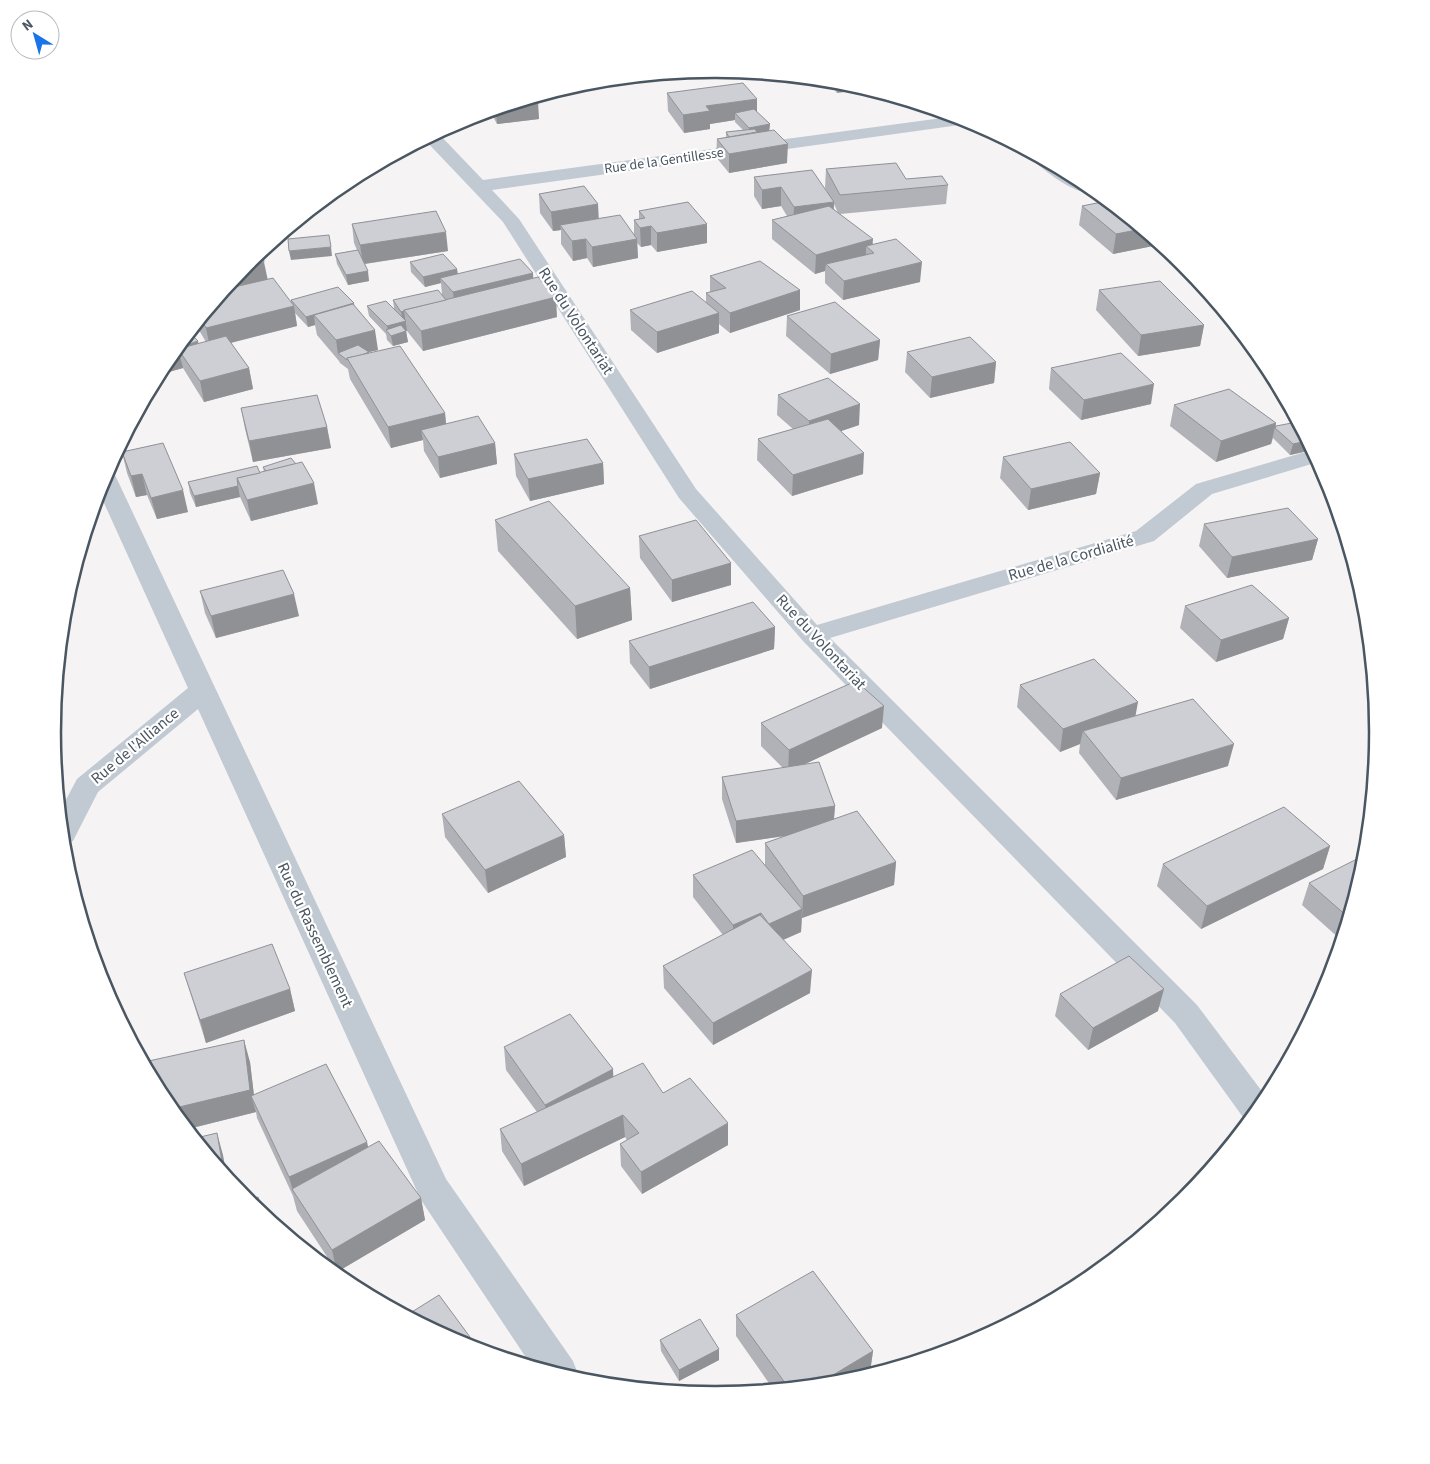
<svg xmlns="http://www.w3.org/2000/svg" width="1430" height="1464" viewBox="0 0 1430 1464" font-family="'Source Sans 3',sans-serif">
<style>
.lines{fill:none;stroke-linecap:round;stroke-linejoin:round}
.street{fill:#c1cad2;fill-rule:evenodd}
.wall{fill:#b0b2b7;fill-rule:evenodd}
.shaded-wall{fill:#909195}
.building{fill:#cdcfd5;stroke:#909195}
.labels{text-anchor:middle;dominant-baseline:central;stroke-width:4.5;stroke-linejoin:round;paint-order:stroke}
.far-street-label{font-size:14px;fill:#4a5661;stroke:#fff}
.street-label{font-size:16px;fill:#4a5661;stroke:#fff}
.rim{fill:none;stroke:#4a5661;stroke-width:2.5}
</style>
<rect width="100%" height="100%" fill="#f5f3f3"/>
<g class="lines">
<g class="street">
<polygon points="957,116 974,123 492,190 519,219 696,489 817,625 1136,531 1196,484 1312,450 1318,462 1212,494 1154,541 830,638 1197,1005 1267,1098 1249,1121 1245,1120 1175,1023 803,641 679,498 503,222 425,140 438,133 483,180"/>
<path d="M1037,156l46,25 14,11c-20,5 -46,-17 -60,-28l-3,-4z"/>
<polygon points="107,471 112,472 116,477 446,1179 573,1361 578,1374 576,1379 531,1365 421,1200 198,709 98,792 73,841 64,844 60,811 77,779 188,688 99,492"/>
</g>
</g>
<g class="wall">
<polygon points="831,81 845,82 837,93 830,84"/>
<polygon points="667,93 757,112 770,124 769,130 787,163 729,173 716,157 717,139 726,137 726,132 743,130 735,122 735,120 710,124 710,129 684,133 668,111"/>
<polygon points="536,97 539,119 497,124 490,111"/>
<path d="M826,169l122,16 -2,19 -106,10 33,30 47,38 -77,18 -18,-17v-12l-10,3 -43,-35v-19l15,-4 -6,-10 -19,3 -8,-13v-19l74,16 -3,-5zM834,204l4,9 -4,-4z"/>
<polygon points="539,194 598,204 598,218 634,235 634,220 639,219 639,211 707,243 657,252 651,245 641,247 637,243 638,258 593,267 587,258 573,261 561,244 561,230 553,231 540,213"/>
<polygon points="1107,201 1158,243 1158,245 1113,254 1079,225 1082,206"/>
<polygon points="352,224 448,251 365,264 369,281 348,285 337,264 335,254 357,250 354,243"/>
<polygon points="410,262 457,269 458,274 533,278 557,317 423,351 407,331 406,331 408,342 393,346 387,340 386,334 369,316 367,306 394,308 393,300 442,295 441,283 425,287 411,272"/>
<polygon points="247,263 267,279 291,303 291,300 354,303 354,306 378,350 369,352 369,353 445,413 446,424 495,443 497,464 440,478 424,451 423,440 391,448 350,379 348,369 340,363 339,361 317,335 315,325 308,327 295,313 297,326 231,343 249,368 253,389 204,402 183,368 158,375 164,364 190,333 198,344 206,342 196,325 226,289 242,285 227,287"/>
<polygon points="710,276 800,290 800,310 730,333 719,324 719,333 657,353 631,330 630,310 706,303 706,293 710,292"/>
<polygon points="1099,290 1204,325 1200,346 1138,356 1096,310"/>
<polygon points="787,316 880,340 878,360 830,374 786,336"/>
<polygon points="907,352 996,362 994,383 930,398 905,372"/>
<polygon points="1051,368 1151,404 1081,420 1049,389"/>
<polygon points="778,395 859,425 841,431 863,474 792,496 757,460 758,439 793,429 777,415"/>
<polygon points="1174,405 1276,423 1276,426 1312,450 1290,455 1273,438 1271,444 1216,462 1170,426"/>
<polygon points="241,408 327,427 331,448 253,462 245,429"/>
<polygon points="122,452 188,512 157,519 147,495 136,497 127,473"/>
<polygon points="514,454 603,463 604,484 530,501 516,476"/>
<polygon points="1003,457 1100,473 1096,494 1028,510 1000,478"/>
<polygon points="263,467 318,504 251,521 240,497 196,507 190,493 188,482 260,473 264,472"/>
<polygon points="495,520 630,588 632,620 577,639 498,551"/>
<polygon points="1204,524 1318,539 1312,560 1227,578 1199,546"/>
<polygon points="639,536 731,563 731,585 672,602 640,558"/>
<polygon points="200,591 299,616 216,638 205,613"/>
<polygon points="1185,606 1289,618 1283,639 1216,662 1180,628"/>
<polygon points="775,627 774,649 650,689 630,663 629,641"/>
<polygon points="1020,685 1135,716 1228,766 1116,800 1079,753 1080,744 1060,752 1017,707"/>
<polygon points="761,723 882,728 805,764 835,806 834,819 896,862 894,885 802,918 801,932 783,940 810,993 713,1045 664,988 663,966 723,935 693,897 693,875 765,865 765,843 785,836 736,843 722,799 722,777 783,768 761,746"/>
<polygon points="442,814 564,835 566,857 488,893 445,837"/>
<polygon points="1330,846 1323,869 1201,929 1157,886 1163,864"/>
<polygon points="1365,862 1341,940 1302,905 1309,883"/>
<polygon points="184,973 290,989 295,1011 206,1043"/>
<polygon points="1060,994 1158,1011 1088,1050 1055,1016"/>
<polygon points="504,1047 613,1077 663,1093 728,1145 642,1194 621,1166 620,1144 627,1140 625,1137 524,1186 502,1151 500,1129 537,1112 506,1070"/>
<polygon points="250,1062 254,1095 368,1147 421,1198 425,1220 337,1272 297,1211 293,1196 257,1118 256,1112 188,1129 164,1100"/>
<polygon points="736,1315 873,1351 870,1372 844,1382 773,1389 736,1336"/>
<polygon points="660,1340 719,1360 679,1381 661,1351"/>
</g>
<g class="shaded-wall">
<polygon points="739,72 761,74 739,76"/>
<polygon points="846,83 867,89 837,93 838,84"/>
<polygon points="757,99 757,117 735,113 735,120 710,124 710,129 684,133 683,115 706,106"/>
<polygon points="538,101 539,119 497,124 496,110 514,104"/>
<polygon points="770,124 769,133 749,137 749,128"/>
<polygon points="788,144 787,163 729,173 729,154"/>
<polygon points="781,187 781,206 762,209 762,190"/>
<polygon points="834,202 833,221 793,226 794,207"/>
<polygon points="598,204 599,223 560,225 561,230 553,231 551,212"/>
<polygon points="707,224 707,243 657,252 657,233"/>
<polygon points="651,226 651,245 641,247 640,228"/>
<polygon points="1142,229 1158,243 1158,245 1113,254 1116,234"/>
<polygon points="446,232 448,251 363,264 360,245"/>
<polygon points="586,239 587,258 573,261 572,241"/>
<polygon points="637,239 638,258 593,267 592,247"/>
<polygon points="873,239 872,251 866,246 866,261 826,264 825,271 815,274 816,255"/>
<polygon points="331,247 332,256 291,260 289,251"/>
<polygon points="264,262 268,281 227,287 246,264"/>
<polygon points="922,262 920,282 843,300 844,281"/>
<polygon points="457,269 458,279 440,278 441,283 425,287 423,277"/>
<polygon points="368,271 369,281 348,285 346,275"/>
<polygon points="533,273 534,292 455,312 453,292"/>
<polygon points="800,290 800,310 730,333 730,313"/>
<polygon points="556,297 557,317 423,351 421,331"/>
<polygon points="354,303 355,313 314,315 315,325 308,327 306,317"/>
<polygon points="294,306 297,326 210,348 206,328"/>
<polygon points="404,311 407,331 391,336 388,332 387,326 403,322 401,312"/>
<polygon points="719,313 719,333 657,353 657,332"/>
<polygon points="1204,325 1200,346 1138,356 1141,335"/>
<polygon points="375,330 378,350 369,352 370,362 353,369 366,353 338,353 339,361 336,340"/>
<polygon points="406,331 408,342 393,346 391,336"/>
<polygon points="880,340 878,360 830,374 831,354"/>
<polygon points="198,341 202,362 178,349 183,368 158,375 164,364 178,348"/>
<polygon points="996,362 994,383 930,398 932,377"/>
<polygon points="249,368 253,389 204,402 200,381"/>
<polygon points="1154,384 1151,404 1081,420 1084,400"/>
<polygon points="860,404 859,425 809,442 809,421"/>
<polygon points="445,413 447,434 421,430 423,440 391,448 388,427"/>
<polygon points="1276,423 1271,444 1216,462 1221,441"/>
<polygon points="327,427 331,448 253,462 249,441"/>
<polygon points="1307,441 1312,450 1290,455 1293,444"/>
<polygon points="495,443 497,464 440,478 438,457"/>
<polygon points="864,453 863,474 792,496 793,475"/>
<polygon points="603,463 604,484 530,501 528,479"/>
<polygon points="1100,473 1096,494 1028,510 1031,489"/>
<polygon points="142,474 147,495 136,497 131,476"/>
<polygon points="314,483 318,504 251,521 247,500"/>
<polygon points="238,486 240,497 196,507 194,496"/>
<polygon points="183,490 188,512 157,519 151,498"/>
<polygon points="1318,539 1312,560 1227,578 1232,557"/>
<polygon points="731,563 731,585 672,602 672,580"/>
<polygon points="630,588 632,620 577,639 575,606"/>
<polygon points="294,594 299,616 216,638 211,616"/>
<polygon points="1289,618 1283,639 1216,662 1221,640"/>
<polygon points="775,627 774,649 650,689 649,667"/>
<polygon points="1138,702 1134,724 1083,731 1080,744 1060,752 1063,729"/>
<polygon points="884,706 882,728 788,772 789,750"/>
<polygon points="1234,744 1228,766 1116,800 1121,778"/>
<polygon points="835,806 833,829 736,843 736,821"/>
<polygon points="564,835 566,857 488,893 485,870"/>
<polygon points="1330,846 1323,869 1201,929 1207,906"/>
<polygon points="896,862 894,885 802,918 803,896"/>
<polygon points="802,909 801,932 769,946 769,924"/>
<polygon points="761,913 761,936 733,948 733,925"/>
<polygon points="812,970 810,993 713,1045 713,1023"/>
<polygon points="290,989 295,1011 206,1043 200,1020"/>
<polygon points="1164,989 1158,1011 1088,1050 1093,1028"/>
<polygon points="244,1040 250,1062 255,1105 251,1096 256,1112 188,1129 171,1109"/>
<polygon points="613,1069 614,1091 548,1127 545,1105"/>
<polygon points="623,1115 625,1137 524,1186 521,1164"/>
<polygon points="728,1123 728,1145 642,1194 641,1172"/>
<polygon points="217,1133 223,1155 227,1177 224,1173"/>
<polygon points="367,1142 372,1164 293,1191 289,1177"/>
<polygon points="421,1198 425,1220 337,1272 332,1250"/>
<polygon points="470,1337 471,1347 460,1343"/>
<polygon points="719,1349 719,1360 679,1381 679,1370"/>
<polygon points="873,1351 870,1372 865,1375 844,1382 818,1384"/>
</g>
<g class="building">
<polygon points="836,81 845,82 846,83 838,84"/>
<polygon points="743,83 757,99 706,106 710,111 683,115 667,93"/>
<polygon points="536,97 538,101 514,104"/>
<polygon points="754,109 770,124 749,128 735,113"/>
<polygon points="755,129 757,132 729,137 726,132"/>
<polygon points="774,130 788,144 729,154 717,139"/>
<polygon points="896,163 906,179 942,176 948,185 840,195 826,169"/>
<polygon points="812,170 834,202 794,207 781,187 762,190 754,177"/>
<polygon points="584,186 598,204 551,212 539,194"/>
<polygon points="1107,201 1142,229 1116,234 1082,206"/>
<polygon points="688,202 707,224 657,233 651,226 640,228 634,220 645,218 639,211"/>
<polygon points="829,206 873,239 816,255 772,220"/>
<polygon points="436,211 446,232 360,245 352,224"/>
<polygon points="620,215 637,239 592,247 586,239 572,241 560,225"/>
<polygon points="329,235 331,247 289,251 288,239"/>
<polygon points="896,239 922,262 844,281 826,264 874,253 866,246"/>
<polygon points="358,250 368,271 346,275 335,254"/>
<polygon points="262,251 264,262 246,264 247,263"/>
<polygon points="443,254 457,269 423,277 410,262"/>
<polygon points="520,259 533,273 453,292 440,278"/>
<polygon points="760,261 800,290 730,313 706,293 726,288 710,276"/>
<polygon points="538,277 556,297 421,331 404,310"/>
<polygon points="273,278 294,306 206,328 201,319 226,289"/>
<polygon points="1160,281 1204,325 1141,335 1099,290"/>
<polygon points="338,287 354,303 306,317 291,300"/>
<polygon points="438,290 446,300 404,310 404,311 401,312 393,300"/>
<polygon points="692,291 719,313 657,332 630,310"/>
<polygon points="386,301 406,321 387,326 367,306"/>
<polygon points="835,302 880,340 831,354 787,316"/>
<polygon points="353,304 375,330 336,340 314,315"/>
<polygon points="401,325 406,331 391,336 386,330"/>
<polygon points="190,333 198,341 178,348"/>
<polygon points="226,336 249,368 200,381 178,349"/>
<polygon points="970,337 996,362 932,377 907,352"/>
<polygon points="358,345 369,352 362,355 347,358 347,360 338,353"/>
<polygon points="400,346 445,413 388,427 347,358"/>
<polygon points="1121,353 1154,384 1084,400 1051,368"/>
<polygon points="828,378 860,404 809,421 778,395"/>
<polygon points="1229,389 1276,423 1221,441 1174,405"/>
<polygon points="317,395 327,427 249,441 241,408"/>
<polygon points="478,416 495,443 438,457 421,430"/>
<polygon points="828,419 864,453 793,475 758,439"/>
<polygon points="1297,422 1307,441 1293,444 1275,428 1276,426"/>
<polygon points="587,439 603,463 528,479 514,454"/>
<polygon points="1070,442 1100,473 1031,489 1003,457"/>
<polygon points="163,443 183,490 151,498 142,474 131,476 122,452"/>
<polygon points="291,458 296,464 266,471 263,467"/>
<polygon points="302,462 314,483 247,500 237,478"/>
<polygon points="257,466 260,473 237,478 238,486 194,496 188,482"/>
<polygon points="549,501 630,588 575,606 495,520"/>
<polygon points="1288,508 1318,539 1232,557 1204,524"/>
<polygon points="696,520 731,563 672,580 639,536"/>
<polygon points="283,570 294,594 211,616 200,591"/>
<polygon points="1252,585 1289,618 1221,640 1185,606"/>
<polygon points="753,602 775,627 649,667 629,641"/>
<polygon points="1094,659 1138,702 1063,729 1020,685"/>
<polygon points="856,681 884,706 789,750 761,723"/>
<polygon points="1193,699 1234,744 1121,778 1083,731"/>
<polygon points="819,762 835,806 736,821 722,777"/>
<polygon points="519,781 564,835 485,870 442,814"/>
<polygon points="1284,807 1330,846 1207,906 1163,864"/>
<polygon points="857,811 896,862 803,896 765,843"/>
<polygon points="752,850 802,909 769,924 761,913 733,925 693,875"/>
<polygon points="1365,855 1365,862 1348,917 1309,883"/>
<polygon points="760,915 812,970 713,1023 663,966"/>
<polygon points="272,944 290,989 200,1020 184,973"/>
<polygon points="1129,956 1164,989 1093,1028 1060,994"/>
<polygon points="570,1014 613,1069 545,1105 504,1047"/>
<polygon points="244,1040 250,1090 171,1109 164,1100 144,1062"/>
<polygon points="643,1063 663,1093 690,1078 728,1123 641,1172 620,1144 639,1133 623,1115 521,1164 500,1129"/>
<polygon points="326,1064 367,1142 289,1177 251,1096"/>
<polygon points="217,1133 224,1173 196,1138"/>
<polygon points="379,1141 421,1198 332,1250 292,1189"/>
<polygon points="258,1197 262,1213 247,1200"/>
<polygon points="813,1271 873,1351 818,1384 788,1387 736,1315"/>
<polygon points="439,1295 470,1337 460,1343 407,1315"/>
<polygon points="700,1319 719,1349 679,1370 660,1340"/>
</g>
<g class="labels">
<g class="far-street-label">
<text transform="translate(664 161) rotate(-8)">Rue de la Gentillesse</text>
</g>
<g class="street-label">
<text transform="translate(576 321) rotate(57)">Rue du Volontariat</text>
<text transform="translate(1071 558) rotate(-16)">Rue de la Cordialité</text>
<text transform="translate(821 642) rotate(47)">Rue du Volontariat</text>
<text transform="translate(135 746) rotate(-40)">Rue de l'Alliance</text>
<text transform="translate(315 935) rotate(65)">Rue du Rassemblement</text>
</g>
</g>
<path d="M0 0H1430V1464H0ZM61 732a654 654 0 1 1 1308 0a654 654 0 1 1-1308 0Z" fill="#fff" fill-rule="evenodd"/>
<path class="rim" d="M61 732a654 654 0 1 1 1308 0a654 654 0 1 1-1308 0Z"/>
<g transform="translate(35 35) rotate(323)"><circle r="24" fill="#ffffff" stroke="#b7bbc0"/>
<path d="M0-4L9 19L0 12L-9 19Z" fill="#1a73e8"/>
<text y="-8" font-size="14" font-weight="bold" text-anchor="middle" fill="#4a5661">N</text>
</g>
</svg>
